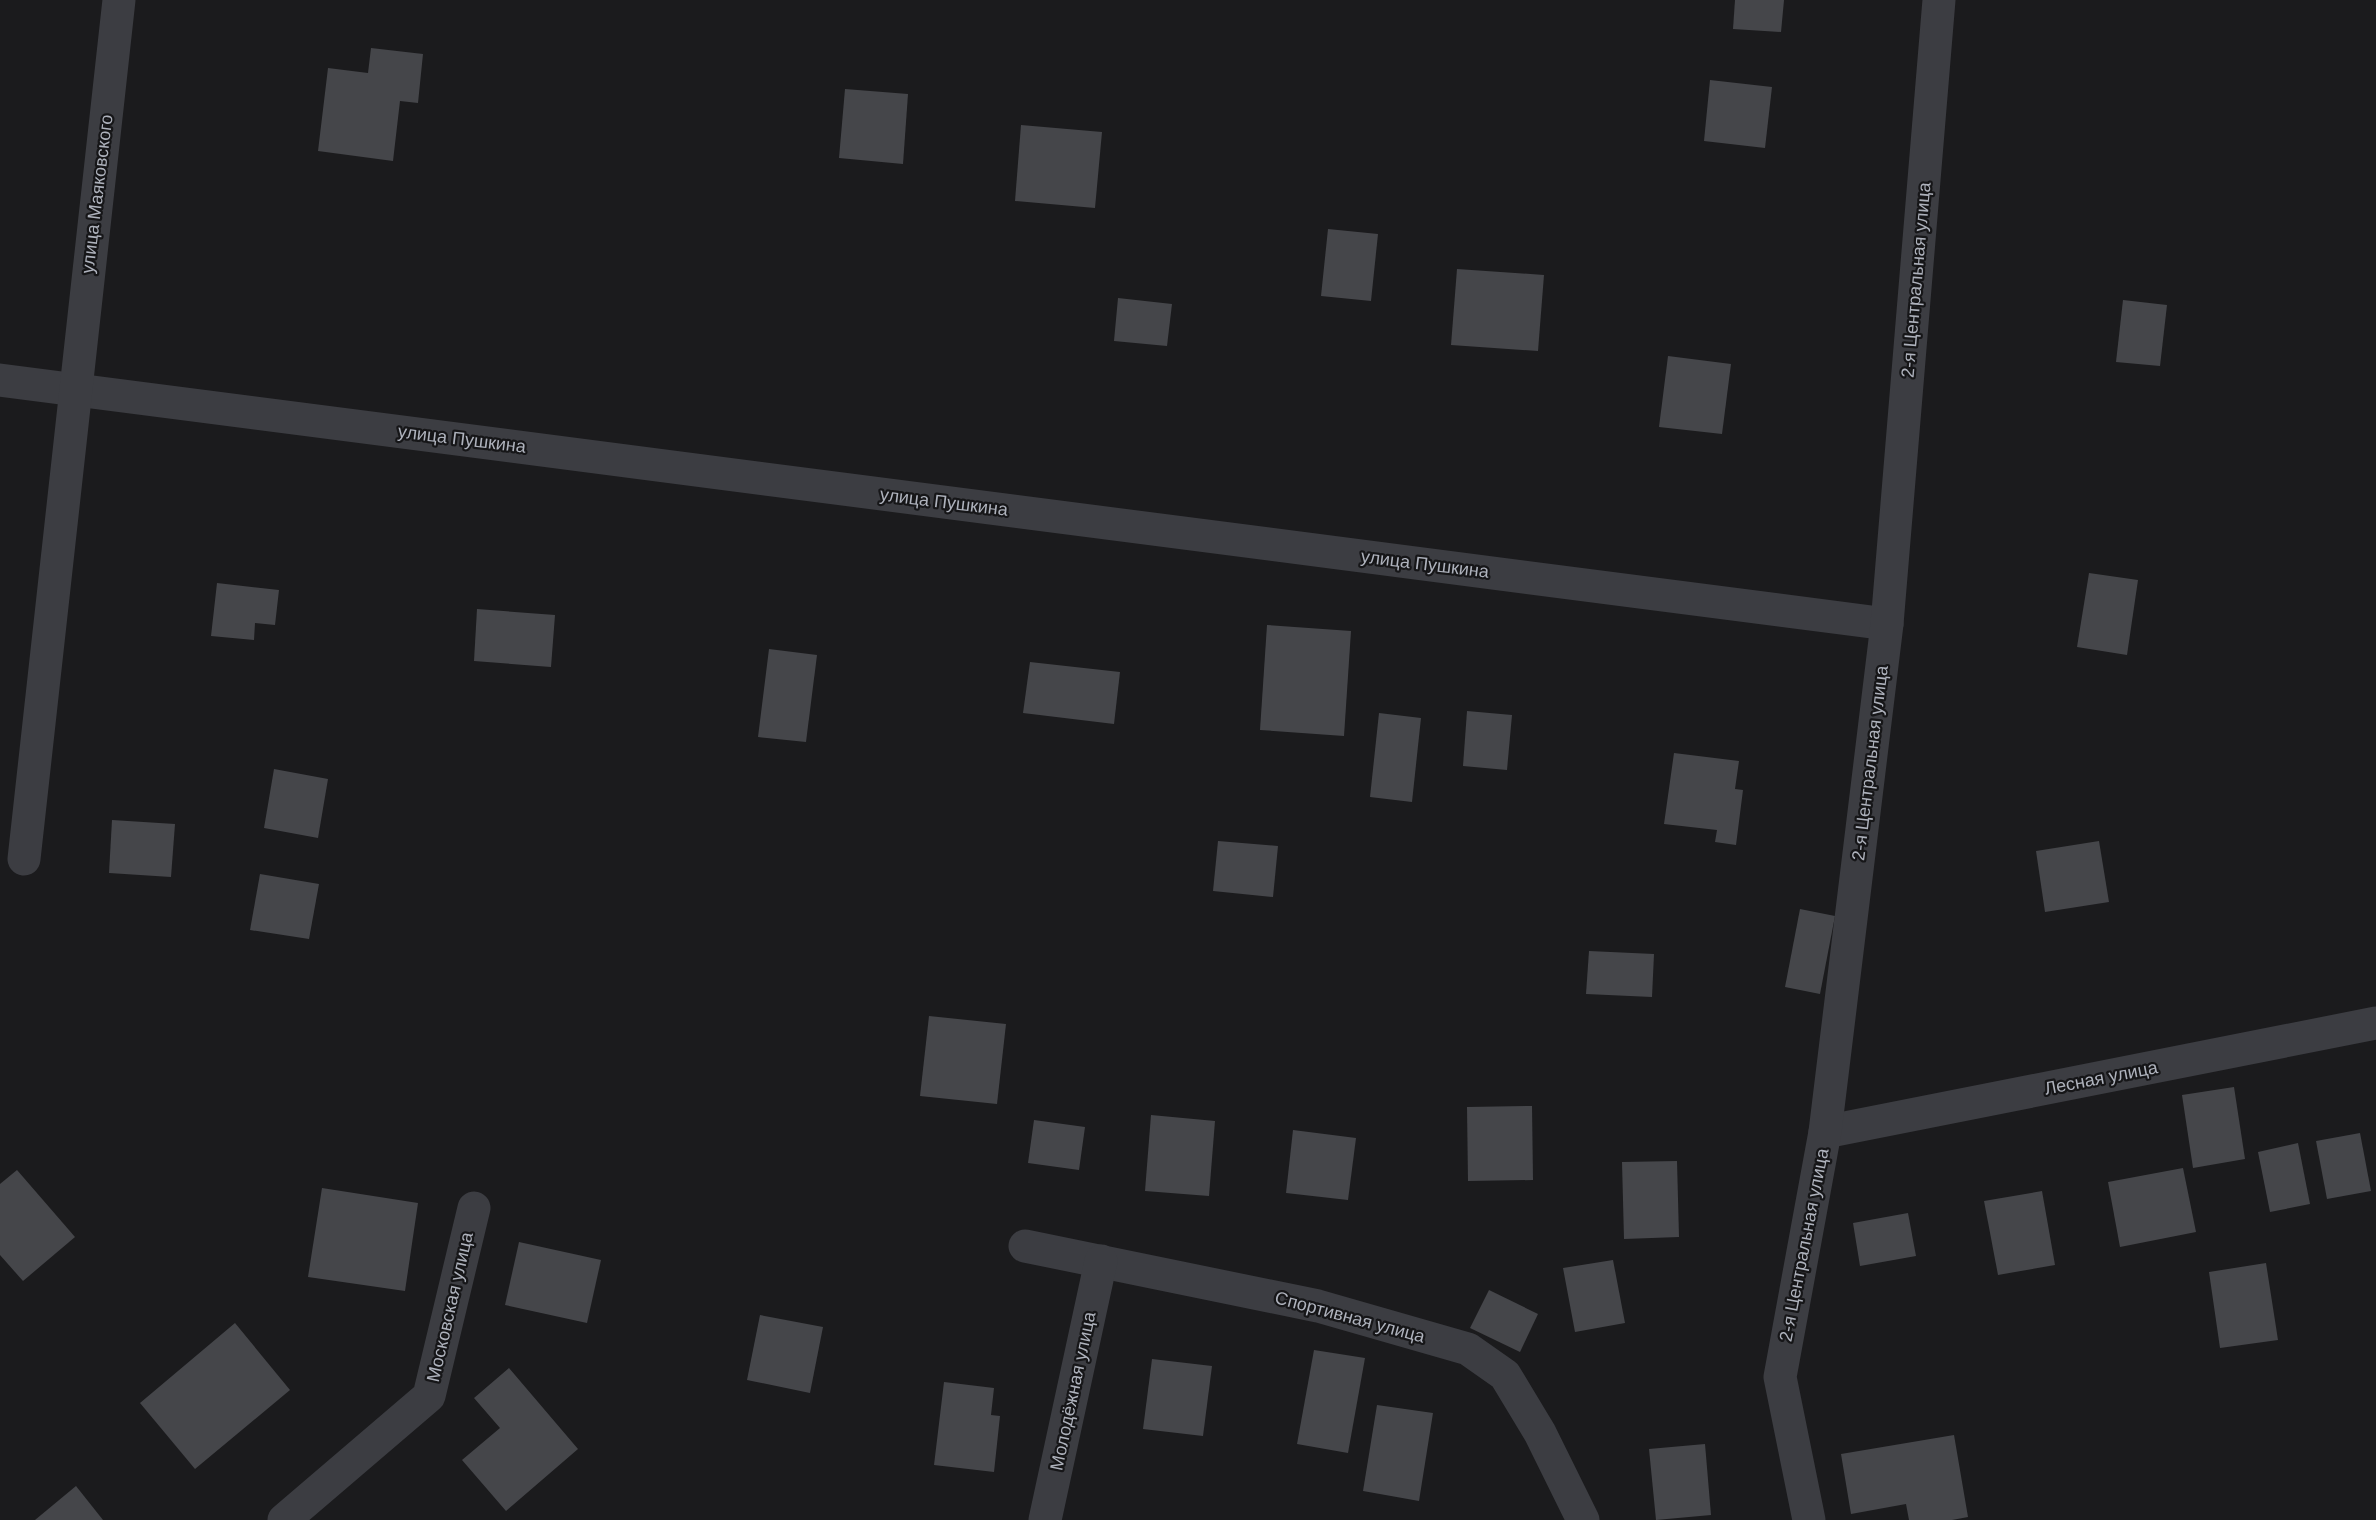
<svg xmlns="http://www.w3.org/2000/svg" width="2376" height="1520" viewBox="0 0 2376 1520" font-family="Helvetica,sans-serif">
<style>
.building{fill:#45464a}
.lines{fill:none;stroke-linecap:round;stroke-linejoin:round}
.minor{stroke:#3c3d42;stroke-width:33}
.labels{text-anchor:middle;dominant-baseline:central;stroke-width:4.5;stroke-linejoin:round;paint-order:stroke}
.street-label{font-size:18px;fill:#aeb2bc;stroke:#161618}
</style>
<rect width="100%" height="100%" fill="#1b1b1d"/>
<g class="building">
<polygon points="1735,0 1784,0 1781,32 1733,29"/>
<polygon points="371,48 423,54 418,103 400,101 393,161 318,151 328,68 368,73"/>
<polygon points="1710,80 1772,87 1765,148 1704,141"/>
<polygon points="845,89 908,94 903,164 839,158"/>
<polygon points="1021,125 1102,132 1095,208 1015,201"/>
<polygon points="1328,229 1378,234 1371,301 1321,296"/>
<polygon points="1457,269 1544,275 1538,351 1451,345"/>
<polygon points="1118,298 1172,304 1167,346 1114,341"/>
<polygon points="2123,300 2167,305 2160,366 2116,362"/>
<polygon points="1668,356 1731,364 1722,434 1659,427"/>
<polygon points="2089,573 2138,580 2127,655 2077,647"/>
<polygon points="217,583 279,590 275,625 255,623 254,640 211,636"/>
<polygon points="477,609 555,615 551,667 474,661"/>
<polygon points="1267,625 1351,631 1344,736 1260,730"/>
<polygon points="769,649 817,655 806,742 758,737"/>
<polygon points="1030,662 1120,672 1114,724 1023,713"/>
<polygon points="1467,711 1512,715 1507,770 1463,766"/>
<polygon points="1379,713 1421,718 1412,802 1370,797"/>
<polygon points="1674,753 1739,761 1735,789 1743,790 1736,845 1715,842 1717,830 1664,824"/>
<polygon points="274,769 328,779 318,838 264,828"/>
<polygon points="112,820 175,824 171,877 109,873"/>
<polygon points="1218,841 1278,846 1273,897 1213,891"/>
<polygon points="2099,841 2109,902 2045,912 2036,851"/>
<polygon points="260,874 319,884 309,939 250,930"/>
<polygon points="1800,909 1835,916 1820,994 1785,987"/>
<polygon points="1589,951 1654,954 1652,997 1586,994"/>
<polygon points="929,1016 1006,1024 997,1104 920,1096"/>
<polygon points="2234,1087 2245,1159 2193,1168 2182,1095"/>
<polygon points="1532,1106 1533,1180 1468,1181 1467,1107"/>
<polygon points="1151,1115 1215,1121 1209,1196 1145,1191"/>
<polygon points="1034,1120 1085,1127 1079,1170 1028,1163"/>
<polygon points="1293,1130 1356,1138 1348,1200 1286,1193"/>
<polygon points="2360,1133 2371,1191 2327,1199 2316,1141"/>
<polygon points="2298,1143 2310,1204 2270,1212 2258,1152"/>
<polygon points="1677,1161 1679,1237 1624,1239 1622,1162"/>
<polygon points="2183,1168 2196,1232 2120,1247 2108,1182"/>
<polygon points="17,1170 75,1237 23,1281 0,1255 0,1184"/>
<polygon points="322,1188 418,1203 405,1291 308,1277"/>
<polygon points="2042,1191 2055,1265 1998,1275 1984,1201"/>
<polygon points="1908,1213 1916,1256 1860,1266 1853,1223"/>
<polygon points="519,1242 601,1260 587,1323 505,1305"/>
<polygon points="1613,1260 1625,1323 1575,1332 1563,1268"/>
<polygon points="2266,1263 2278,1340 2220,1348 2209,1272"/>
<polygon points="1489,1290 1538,1314 1520,1352 1470,1328"/>
<polygon points="760,1315 823,1327 810,1393 747,1380"/>
<polygon points="235,1323 290,1390 195,1469 140,1403"/>
<polygon points="1314,1350 1365,1358 1348,1453 1297,1444"/>
<polygon points="1152,1359 1212,1366 1203,1436 1143,1429"/>
<polygon points="509,1368 578,1449 506,1511 462,1460 500,1428 474,1398"/>
<polygon points="944,1382 994,1388 991,1415 1000,1416 994,1472 934,1465"/>
<polygon points="1377,1405 1433,1413 1419,1501 1363,1491"/>
<polygon points="1954,1435 1968,1517 1952,1520 1909,1520 1906,1504 1851,1514 1841,1454"/>
<polygon points="1705,1444 1711,1515 1656,1520 1649,1449"/>
<polygon points="76,1486 103,1520 35,1520"/>
</g>
<g class="lines">
<g class="minor">
<polyline points="0,380 1887,624"/>
<polyline points="24,859 119,0"/>
<polyline points="1825,1132 2376,1023"/>
<polyline points="1025,1246 1318,1306 1468,1349 1505,1375 1540,1433 1583,1520"/>
<polyline points="284,1520 429,1396 474,1208"/>
<polyline points="1045,1520 1101,1261"/>
<polyline points="1809,1520 1780,1377 1825,1132 1887,624 1939,0"/>
</g>
</g>
<g class="labels">
<g class="street-label">
<text transform="translate(97 194) rotate(-83)">улица Маяковского</text>
<text transform="translate(1916 280) rotate(-85)">2-я Центральная улица</text>
<text transform="translate(462 439) rotate(7)">улица Пушкина</text>
<text transform="translate(944 502) rotate(7)">улица Пушкина</text>
<text transform="translate(1425 564) rotate(7)">улица Пушкина</text>
<text transform="translate(1870 763) rotate(-83)">2-я Центральная улица</text>
<text transform="translate(2101 1078) rotate(-11)">Лесная улица</text>
<text transform="translate(1804 1245) rotate(-79)">2-я Центральная улица</text>
<text transform="translate(450 1307) rotate(-77)">Московская улица</text>
<text transform="translate(1350 1317) rotate(15)">Спортивная улица</text>
<text transform="translate(1073 1391) rotate(-78)">Молодёжная улица</text>
</g>
</g>
</svg>
